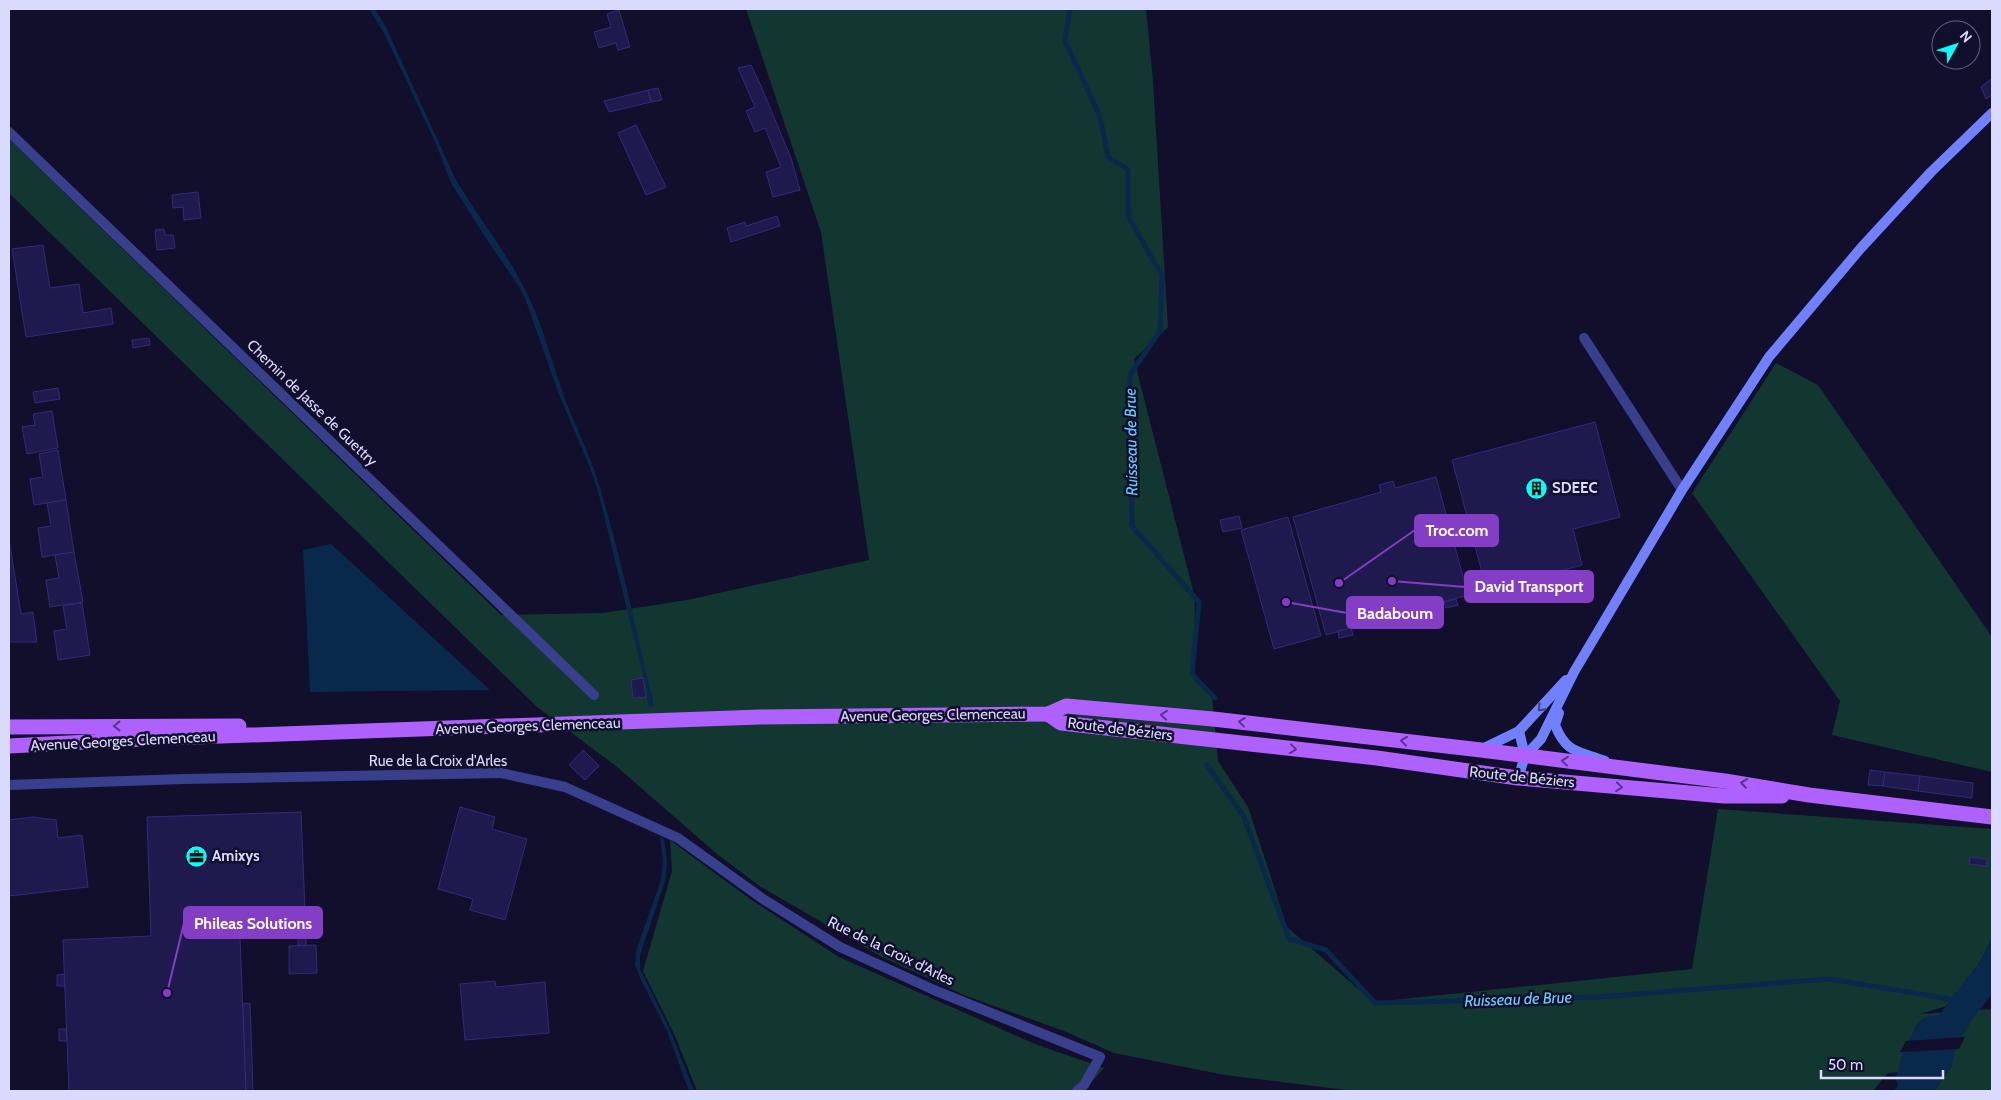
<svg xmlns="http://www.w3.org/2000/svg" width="2001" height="1100" viewBox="0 0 2001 1100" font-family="Cabin,sans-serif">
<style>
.green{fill:#123630}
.water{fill:#08294c}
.pier{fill:#110f2b}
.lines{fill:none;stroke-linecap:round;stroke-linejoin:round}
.stream{stroke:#08294c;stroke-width:5}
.building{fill:#1e1a4d;stroke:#312b7b}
.street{stroke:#38408d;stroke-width:10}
.secondary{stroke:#7180ff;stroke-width:10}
.primary{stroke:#af61ff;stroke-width:15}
.oneway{stroke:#3c428a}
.oneway2{stroke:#58348a}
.labels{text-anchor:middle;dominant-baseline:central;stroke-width:5;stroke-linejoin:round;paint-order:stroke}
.street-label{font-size:15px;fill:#dadaff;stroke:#110f2b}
.poi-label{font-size:15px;font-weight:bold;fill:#dadaff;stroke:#110f2b;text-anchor:start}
.water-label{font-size:16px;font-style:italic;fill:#68cdff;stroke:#110f2b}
.leader{fill:none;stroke:#843dc5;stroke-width:2}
.callout-dot{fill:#843dc5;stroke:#110f2b;stroke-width:2}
.callout{fill:#843dc5;stroke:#843dc5;stroke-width:2}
.callout-label{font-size:16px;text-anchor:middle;font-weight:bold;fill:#fff}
</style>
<rect width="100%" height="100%" fill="#110f2b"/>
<g class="green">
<polygon points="746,9 1146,9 1153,81 1168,327 1134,359 1195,598 1194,680 1212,696 1218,761 1248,807 1287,927 1373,1002 1692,969 1718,809 1992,829 1992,938 1980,962 1946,1006 1920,1014 1992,1009 1992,1091 1935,1091 1949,1069 1888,1073 1873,1091 1354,1091 1225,1075 1114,1053 1064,1031 966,996 880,956 761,887 717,854 616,766 537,707 9,193 9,139 501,615 603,613 687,600 869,560 821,232"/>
<polygon points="1776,363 1818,385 1992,637 1992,772 1832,735 1840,701 1692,493"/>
<polygon points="670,840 753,901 839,957 1035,1044 1104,1068 1084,1091 697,1091 674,1034 643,971 672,871"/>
</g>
<g class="water">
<path d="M369,9h6l11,18 69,151c26,45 61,85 80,133 12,30 20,62 32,93 11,28 25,55 33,84 21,70 36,142 53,213h-3l-2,-6 -49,-200 -8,-25 -33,-78 -33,-94 -9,-16 -27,-39 -38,-60 -15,-39 -51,-109z"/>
<polygon points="331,544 490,690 310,692 303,550"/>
<polygon points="660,837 664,839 667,859 666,878 640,955 640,969 671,1032 694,1091 689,1091 667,1031 641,980 635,965 636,951 661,880 663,860"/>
<polygon points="1992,938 1992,994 1974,1017 1956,1046 1951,1068 1935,1091 1893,1091 1898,1086 1895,1078 1898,1072 1902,1054 1916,1025 1925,1017 1939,1015 1980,962"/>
</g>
<polygon class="pier" points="1965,1037 1959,1049 1900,1052 1906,1041"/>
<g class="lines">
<g class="stream">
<polyline points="1070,9 1065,41 1100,116 1108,157 1128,170 1128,216 1162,276 1160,331 1130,375 1132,526 1199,602 1192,674 1215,698"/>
<polyline points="649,695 651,705"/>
<polyline points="1207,765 1244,817 1289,939 1326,950 1375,1003 1599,997 1829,979 1957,1000"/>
</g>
</g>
<g class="building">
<polygon points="619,10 630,47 618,50 616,43 599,48 594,32 611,27 607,14"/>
<polygon points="751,65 761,86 791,158 800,190 773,197 766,172 781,167 765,128 755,132 746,111 755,107 738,68"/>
<polygon points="1991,79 1992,95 1986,99 1981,87"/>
<polygon points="658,88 662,100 651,102 648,90"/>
<polygon points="648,90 651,102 609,112 604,101"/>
<polygon points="636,125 666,187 646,195 618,133"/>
<polygon points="198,192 201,218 184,220 183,207 173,208 172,195"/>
<polygon points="777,216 780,226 731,242 727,228 745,222 746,226"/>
<polygon points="164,229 165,235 173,235 175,248 157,250 155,230"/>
<polygon points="43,245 50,288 79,284 83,313 111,308 113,324 26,337 12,249"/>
<polygon points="149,338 150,345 133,348 132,340"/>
<polygon points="58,388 60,399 35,403 33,392"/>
<polygon points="52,411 58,448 27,454 22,427 35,425 33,414"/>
<polygon points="1595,422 1620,517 1573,529 1582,565 1487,591 1452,460"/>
<polygon points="58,450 66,500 34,505 30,479 43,477 39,454"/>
<polygon points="1436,477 1468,595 1326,635 1293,517 1381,492 1379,485 1393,481 1395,488"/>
<polygon points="66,500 74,552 42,557 38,528 51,526 47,503"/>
<polygon points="1239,516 1242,528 1223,532 1220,520"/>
<polygon points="1288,517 1321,636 1274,649 1241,530"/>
<polygon points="9,539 21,614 33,612 37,642 9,642"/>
<polygon points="74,552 83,602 50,607 46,580 59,578 55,555"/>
<polygon points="1456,599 1458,605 1446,608 1444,602"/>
<polygon points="82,603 90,655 58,660 54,631 67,629 63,606"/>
<polygon points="1351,628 1353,635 1339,638 1338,631"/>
<polygon points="643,678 646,697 633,698 631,680"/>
<polygon points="583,750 599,766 585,780 569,765"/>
<polygon points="1870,770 1885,772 1883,786 1868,785"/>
<polygon points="1885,772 1920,776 1918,791 1883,786"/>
<polygon points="1920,776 1973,783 1972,798 1918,791"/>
<polygon points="460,807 495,817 492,829 527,839 505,920 470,910 473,899 438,889"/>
<polygon points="301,812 306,936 240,938 246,1091 69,1091 63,940 151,936 147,817"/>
<polygon points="33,817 56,820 58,838 82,835 88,887 9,896 9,820"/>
<polygon points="1970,857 1987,859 1987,866 1969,864"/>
<rect x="298" y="936" width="8" height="10"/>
<polygon points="316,945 317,973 289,974 289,946"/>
<polygon points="64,974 65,986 57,986 57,975"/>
<polygon points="495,981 496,987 545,982 549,1033 465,1040 460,984"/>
<polygon points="250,1003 253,1091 246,1091 243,1004"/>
<polygon points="59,1029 66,1029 67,1041 59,1041"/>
</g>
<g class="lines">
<g class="street">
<polyline points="9,132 594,695"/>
<polyline points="1584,338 1682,490"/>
<polyline points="9,785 184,779 501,773 565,787 678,838 763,899 840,947 934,990 1100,1057 1084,1085 1077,1091"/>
</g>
<g class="secondary">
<path d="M1559,713l-4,12c11,28 23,26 50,36"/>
<polyline points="1519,731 1525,756"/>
<polyline points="1482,749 1519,731 1566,680"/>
<polyline points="1518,778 1525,756 1541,739 1574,672 1682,490 1769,357 1861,248 1931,172 1992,113"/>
</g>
<g class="primary">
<polyline points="1048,714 1061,723 1377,758 1518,778 1724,796 1782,796"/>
<polyline points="9,727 239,726"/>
<polyline points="9,746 167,738 760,717 1048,714 1066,706 1213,719 1481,750 1725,781 1809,795 1992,817"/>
</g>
</g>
<defs><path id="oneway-chevron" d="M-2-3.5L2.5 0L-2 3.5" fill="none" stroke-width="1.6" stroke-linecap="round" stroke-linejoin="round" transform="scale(1.25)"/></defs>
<use class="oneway" href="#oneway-chevron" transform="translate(1541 708) rotate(133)"/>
<g class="oneway2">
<use href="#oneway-chevron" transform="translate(1164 715) rotate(-175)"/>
<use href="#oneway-chevron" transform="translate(1242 722) rotate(-173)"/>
<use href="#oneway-chevron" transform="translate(117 726) rotate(180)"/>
<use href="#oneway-chevron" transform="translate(1404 741) rotate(-173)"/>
<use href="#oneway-chevron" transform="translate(1293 749) rotate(7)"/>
<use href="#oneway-chevron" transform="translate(1565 761) rotate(-173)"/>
<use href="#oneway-chevron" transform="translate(1744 783) rotate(-172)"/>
<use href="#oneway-chevron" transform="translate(1619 787) rotate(5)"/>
</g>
<defs>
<symbol id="building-disc" viewBox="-11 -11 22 22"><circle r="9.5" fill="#06fff8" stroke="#110f2b"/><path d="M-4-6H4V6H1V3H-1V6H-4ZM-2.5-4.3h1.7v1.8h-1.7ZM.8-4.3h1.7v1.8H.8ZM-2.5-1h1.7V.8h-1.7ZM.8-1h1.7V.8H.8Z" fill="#111"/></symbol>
<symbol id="office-disc" viewBox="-11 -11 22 22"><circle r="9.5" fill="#06fff8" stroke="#110f2b"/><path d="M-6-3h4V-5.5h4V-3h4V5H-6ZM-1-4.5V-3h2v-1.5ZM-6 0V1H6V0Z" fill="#111"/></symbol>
</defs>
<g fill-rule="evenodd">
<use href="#building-disc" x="1524" y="476" width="25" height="25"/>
<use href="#office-disc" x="184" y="844" width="25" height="25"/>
</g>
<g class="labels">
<g class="street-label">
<text transform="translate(312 403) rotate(44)">Chemin de Jasse de Guettry</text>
<text transform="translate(933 715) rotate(-1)">Avenue Georges Clemenceau</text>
<text transform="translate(528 726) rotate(-2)">Avenue Georges Clemenceau</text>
<text transform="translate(1120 729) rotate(7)">Route de Béziers</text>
<text transform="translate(123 741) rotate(-3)">Avenue Georges Clemenceau</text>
<text x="438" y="761">Rue de la Croix d'Arles</text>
<text transform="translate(1522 777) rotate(6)">Route de Béziers</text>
<text transform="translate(891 951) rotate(26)">Rue de la Croix d'Arles</text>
</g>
<g class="poi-label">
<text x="1552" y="488">SDEEC</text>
<text x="212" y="856">Amixys</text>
</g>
<g class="water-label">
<text transform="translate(1131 442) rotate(-91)">Ruisseau de Brue</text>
<text transform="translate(1518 999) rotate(-2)">Ruisseau de Brue</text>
</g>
</g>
<path class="leader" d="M1339 583L1415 530M1392 581L1465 587M1286 602L1347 613M167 993L184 923"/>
<g class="callout-dot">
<circle cx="1339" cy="583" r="5"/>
<circle cx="1392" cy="581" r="5"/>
<circle cx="1286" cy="602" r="5"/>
<circle cx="167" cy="993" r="5"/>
</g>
<g class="callout">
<rect x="1415" y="515" width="83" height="31" rx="5"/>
<rect x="1465" y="571" width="128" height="31" rx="5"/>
<rect x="1347" y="597" width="96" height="31" rx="5"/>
<rect x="184" y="907" width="138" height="31" rx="5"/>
</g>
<g class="callout-label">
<text x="1457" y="536">Troc.com</text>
<text x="1529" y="592">David Transport</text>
<text x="1395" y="619">Badaboum</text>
<text x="253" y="929">Phileas Solutions</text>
</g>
<rect width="2001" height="1100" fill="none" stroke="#dadaff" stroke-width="20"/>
<g transform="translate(1956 45) rotate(50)"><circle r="24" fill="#110f2b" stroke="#616080"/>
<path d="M0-4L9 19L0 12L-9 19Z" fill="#06fff8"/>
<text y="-8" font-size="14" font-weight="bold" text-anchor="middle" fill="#dadaff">N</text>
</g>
<path d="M1821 1070v8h122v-8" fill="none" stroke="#dadaff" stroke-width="2.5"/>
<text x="1828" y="1070" font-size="15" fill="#dadaff" stroke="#110f2b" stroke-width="4" paint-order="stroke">50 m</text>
</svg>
